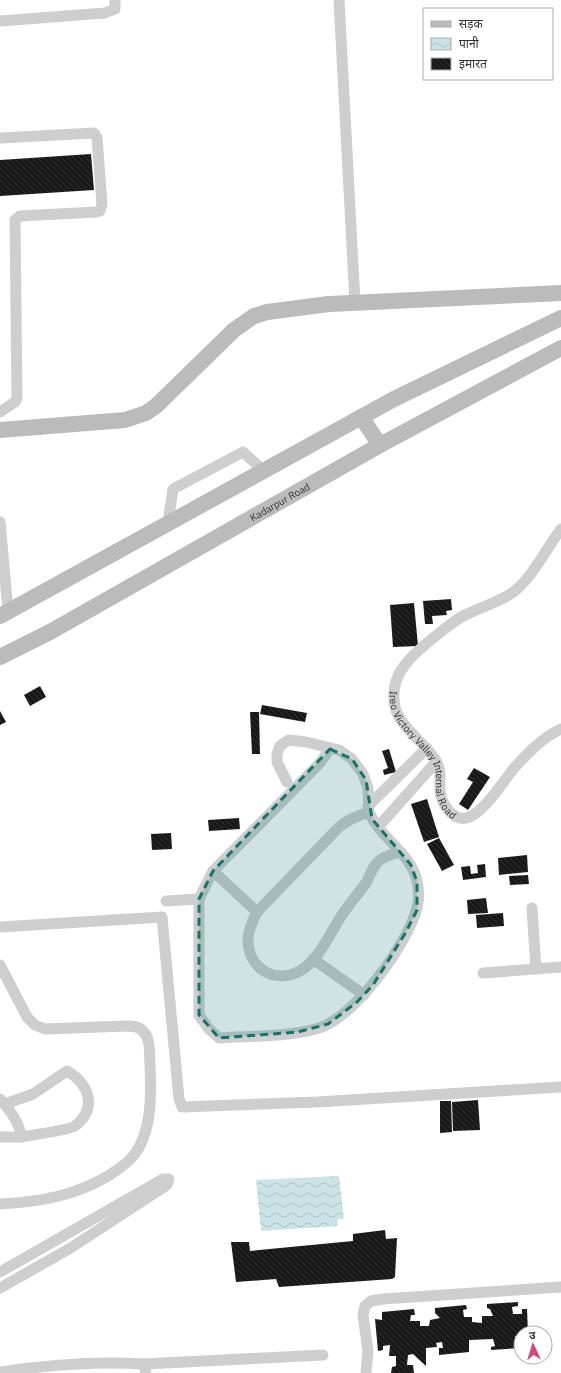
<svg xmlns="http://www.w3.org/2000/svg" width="561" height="1373" viewBox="0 0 561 1373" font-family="'IBM Plex Sans','Noto Sans Devanagari',sans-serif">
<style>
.water{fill:url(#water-waves)}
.building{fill:url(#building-back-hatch)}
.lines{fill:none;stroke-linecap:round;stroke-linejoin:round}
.street{stroke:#cecece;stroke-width:11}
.secondary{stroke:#bbb;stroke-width:16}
.marked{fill:#0f766e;fill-opacity:0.2;stroke:#0f766e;stroke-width:3;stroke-dasharray:8 5;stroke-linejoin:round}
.labels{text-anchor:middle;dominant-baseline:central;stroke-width:4;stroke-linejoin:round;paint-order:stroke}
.street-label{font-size:10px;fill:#313131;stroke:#fff}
</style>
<defs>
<pattern id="water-waves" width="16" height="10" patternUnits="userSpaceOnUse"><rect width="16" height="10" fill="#cae3e6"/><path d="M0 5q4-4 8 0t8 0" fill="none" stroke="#aec3c6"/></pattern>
<pattern id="building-back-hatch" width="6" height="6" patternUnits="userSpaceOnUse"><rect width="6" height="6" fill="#181818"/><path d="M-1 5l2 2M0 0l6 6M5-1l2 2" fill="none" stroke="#313131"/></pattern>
</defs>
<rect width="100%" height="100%" fill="#fff"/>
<polygon class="water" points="339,1176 344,1219 338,1219 337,1226 261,1231 256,1180"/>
<g class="building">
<polygon points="91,154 94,190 0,196 0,160"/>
<polygon points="451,599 452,610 446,611 447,615 432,616 433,624 425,624 423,601"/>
<polygon points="414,603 418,646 393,647 390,605"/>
<polygon points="40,686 46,697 30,706 24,695"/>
<polygon points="262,705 307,713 305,722 260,714"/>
<polygon points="0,711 6,722 0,725"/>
<polygon points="250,712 259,712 260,754 252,754"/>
<polygon points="389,749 396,772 384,775 383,770 388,768 382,751"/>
<polygon points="474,768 490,777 468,810 459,804 473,782 467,779"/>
<polygon points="427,799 439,837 424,842 411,804"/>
<polygon points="239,818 240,829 209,831 208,820"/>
<polygon points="171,833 172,849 152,850 151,834"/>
<polygon points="439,838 454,865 442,871 427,844"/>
<polygon points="527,855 528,872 499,875 498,858"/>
<polygon points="485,864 486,877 463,880 461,867 470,866 471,874 478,873 477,865"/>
<polygon points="528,875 529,884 510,885 509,876"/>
<polygon points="486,898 488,913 468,914 467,900"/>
<polygon points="503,913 504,926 477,928 476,915"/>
<polygon points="478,1100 480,1130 453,1131 452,1102"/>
<polygon points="440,1101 451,1101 452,1132 440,1133"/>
<polygon points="385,1230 386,1239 397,1238 395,1277 392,1279 279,1287 276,1279 236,1282 231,1242 249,1242 250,1251 353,1241 353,1234"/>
<polygon points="518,1302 518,1306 512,1307 513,1314 522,1314 522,1309 527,1309 528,1333 521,1333 521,1335 515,1336 517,1343 520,1342 521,1348 491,1350 491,1347 495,1346 493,1339 469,1340 469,1352 439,1355 439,1348 443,1348 442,1342 436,1343 437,1347 426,1348 426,1366 413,1354 408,1355 407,1365 413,1365 414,1373 391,1373 392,1367 396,1366 396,1356 389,1356 390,1345 383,1346 383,1350 378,1351 375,1319 382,1320 382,1312 414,1309 415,1315 411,1315 410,1321 420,1321 420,1326 429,1326 430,1320 440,1318 435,1313 435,1308 466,1305 467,1309 463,1310 464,1317 472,1317 472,1322 482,1323 482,1316 493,1316 490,1309 487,1308 487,1304"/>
</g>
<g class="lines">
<g class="street">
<polyline points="339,0 355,303"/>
<polyline points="0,21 105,13 115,9 115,0"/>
<polyline points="0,138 94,133 97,138 102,204 100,211 96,212 20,216 15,220 17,398 15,402 0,412"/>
<polyline points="0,522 8,611"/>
<polyline points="168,523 173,489 243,452 264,471"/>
<path id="s1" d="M561,529c-16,21 -29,51 -52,66 -13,8 -30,13 -44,20 -12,6 -21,15 -32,23 -22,18 -45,37 -38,69 4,18 29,36 40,52 12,18 -4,32 15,53 4,4 9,8 16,6 17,-3 37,-37 49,-51 14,-15 28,-30 46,-38"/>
<polyline points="287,782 277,762 277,754 280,746 284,743 289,740 306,742 339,750 352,759 363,774 368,788 369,812"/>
<polyline points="368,806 427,748"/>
<polyline points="378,827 436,762"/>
<polyline points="213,871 257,912"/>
<path d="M199,899v116l9,13 11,10c31,-2 67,-1 97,-9 38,-10 91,-84 101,-121 2,-8 2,-18 0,-27 -6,-28 -37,-43 -48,-69 -11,4 -21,7 -30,15l-82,85c-4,8 -8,16 -9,26 -1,29 25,47 52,33 19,-11 30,-38 42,-56 7,-11 16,-21 24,-32 4,-7 7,-18 14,-23 5,-4 13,-6 20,-8"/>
<polyline points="166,901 199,899 213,871 319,764 330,749"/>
<polyline points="532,908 536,969"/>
<polyline points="0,927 162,917 179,1099 182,1107 317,1102 561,1087"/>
<polyline points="313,959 364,995"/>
<path d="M0,965l27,52 8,8 10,4 81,-3c6,0 13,0 17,5 8,8 6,22 7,32 1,29 3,67 -16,92 -7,9 -17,15 -26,21 -34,20 -69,26 -108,28"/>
<polyline points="483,973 561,967"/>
<path d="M5,1104l28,-10 34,-23c22,13 31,37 8,55 -5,4 -44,9 -54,11"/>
<path d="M0,1137h21c-1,-14 -11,-27 -21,-38"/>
<polyline points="0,1272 163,1179 169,1179 167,1185 69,1249 0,1288"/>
<polyline points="144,1364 323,1355"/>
<path d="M0,1372c47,-7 97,-11 144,-8l2,9"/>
<polyline points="366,1373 368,1351 363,1315 365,1306 371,1301 383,1299 561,1287"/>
</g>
<g class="secondary">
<polyline points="361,417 380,445"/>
<polyline points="0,430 125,420 146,413 156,406 234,330 254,316 267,312 329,304 561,293"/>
<polyline points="0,616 394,399 561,318"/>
<path id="s2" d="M0,657l50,-25 330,-187 181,-97"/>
</g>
</g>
<path class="marked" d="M330,749l22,10 14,21 6,39 39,46 6,17v28l-11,22 -33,53 -16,17 -29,22 -30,8 -79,6 -20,-23v-116l14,-28z"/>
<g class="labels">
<g class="street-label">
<text stroke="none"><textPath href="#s2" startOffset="320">Kadarpur Road</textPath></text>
<text stroke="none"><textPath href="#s1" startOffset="313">Ireo Victory Valley Internal Road</textPath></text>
</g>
</g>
<rect x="423" y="8" width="130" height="72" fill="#ffffff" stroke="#adadad"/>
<rect x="431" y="21" width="20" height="6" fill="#bbbbbb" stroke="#adadad"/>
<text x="459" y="28" font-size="12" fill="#313131">सड़क</text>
<rect x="431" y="38" width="20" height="12" fill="url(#water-waves)" stroke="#adadad"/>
<text x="459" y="48" font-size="12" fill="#313131">पानी</text>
<rect x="431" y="58" width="20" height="12" fill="url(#building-back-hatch)" stroke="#adadad"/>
<text x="459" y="68" font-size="12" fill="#313131">इमारत</text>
<g transform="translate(533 1345) rotate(356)"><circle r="19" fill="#ffffff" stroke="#adadad"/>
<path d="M0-3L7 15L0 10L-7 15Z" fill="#d4477d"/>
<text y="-6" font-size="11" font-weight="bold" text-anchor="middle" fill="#313131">उ</text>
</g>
</svg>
